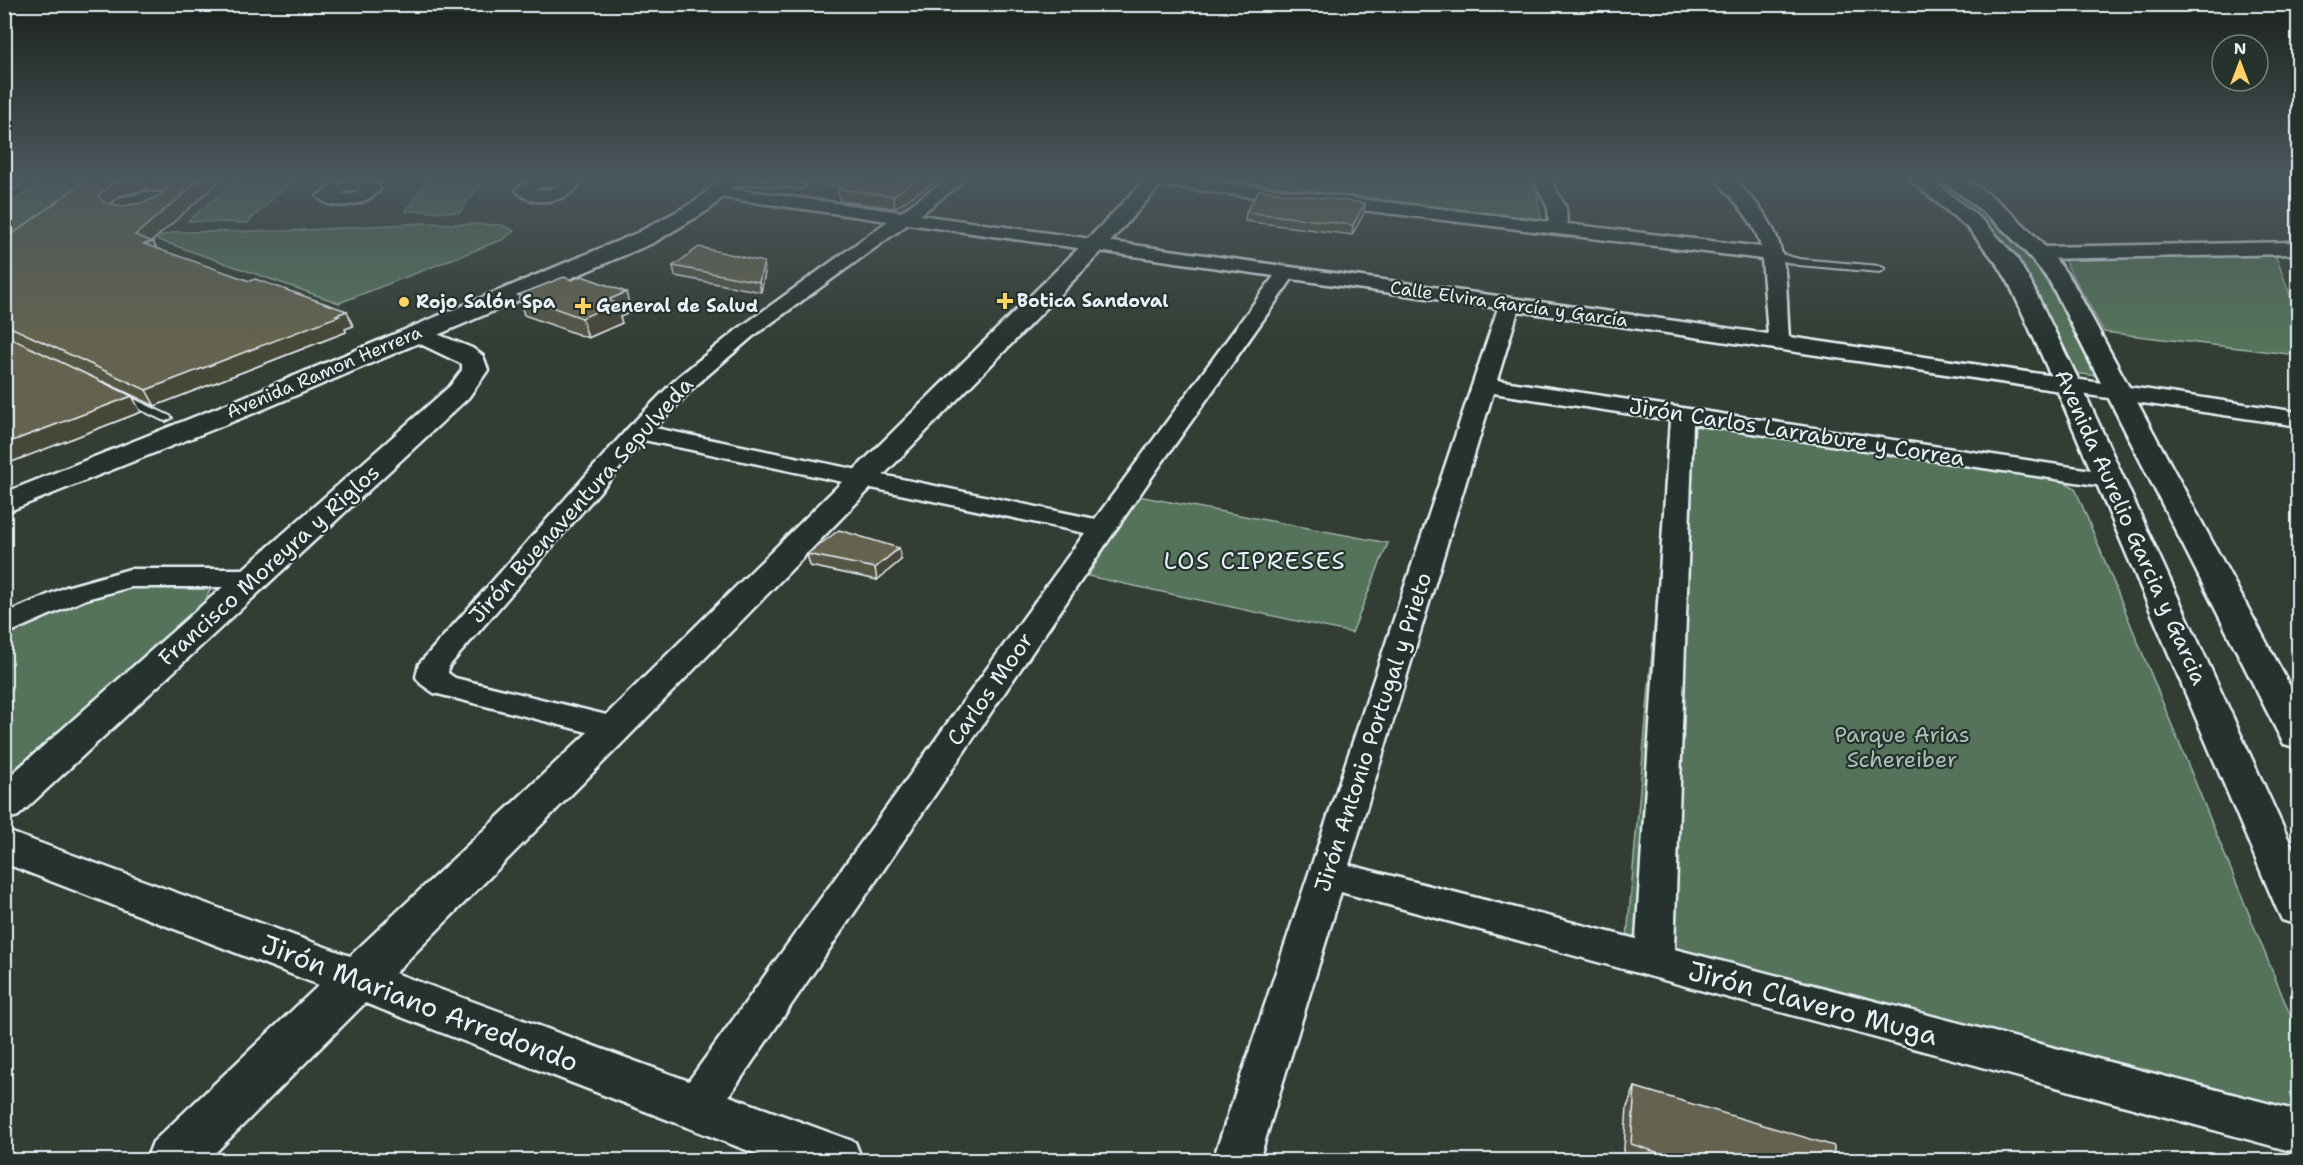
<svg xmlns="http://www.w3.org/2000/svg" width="2303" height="1165" viewBox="0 0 2303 1165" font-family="'Shantell Sans',sans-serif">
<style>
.green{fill:#55735a;stroke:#9eb2a9;stroke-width:1.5}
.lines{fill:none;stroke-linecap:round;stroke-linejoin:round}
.lane-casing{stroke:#e8f1f8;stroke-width:4}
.street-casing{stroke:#e8f1f8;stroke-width:5}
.secondary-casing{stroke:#e8f1f8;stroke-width:5}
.primary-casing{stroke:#e8f1f8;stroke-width:5}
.lane{fill:#26332d;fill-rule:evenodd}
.street{fill:#26332d;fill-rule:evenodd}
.secondary{fill:#26332d;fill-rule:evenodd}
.primary{fill:#26332d;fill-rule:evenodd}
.wall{fill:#575644;stroke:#e8f1f8;stroke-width:1.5;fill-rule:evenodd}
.shaded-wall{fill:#474637;stroke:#e8f1f8;stroke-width:1.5}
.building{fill:#65644f;stroke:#e8f1f8;stroke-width:1.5}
.poi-dot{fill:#ffd166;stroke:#26332d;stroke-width:2}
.labels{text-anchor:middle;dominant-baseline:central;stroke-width:4.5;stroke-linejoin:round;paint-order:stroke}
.far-poi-label{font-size:18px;font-weight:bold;fill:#e8f1f8;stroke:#26332d;text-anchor:start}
.far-street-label{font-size:18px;fill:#e8f1f8;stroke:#26332d}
.street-label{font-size:22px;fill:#e8f1f8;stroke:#26332d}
.park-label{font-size:22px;fill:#adbfb9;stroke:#26332d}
.neighbourhood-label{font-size:24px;letter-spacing:1.5px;fill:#e8f1f8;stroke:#26332d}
.near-street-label{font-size:27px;fill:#e8f1f8;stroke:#26332d}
</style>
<rect width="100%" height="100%" fill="#333d34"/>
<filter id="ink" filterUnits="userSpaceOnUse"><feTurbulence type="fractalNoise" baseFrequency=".0167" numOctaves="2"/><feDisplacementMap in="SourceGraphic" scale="12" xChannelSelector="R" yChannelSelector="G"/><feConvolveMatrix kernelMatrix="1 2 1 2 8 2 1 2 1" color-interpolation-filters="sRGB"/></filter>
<g filter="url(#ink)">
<g class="green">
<polygon points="46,179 104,179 36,231 5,233 5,207"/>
<polygon points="238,179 294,179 247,223 188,221"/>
<polygon points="429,179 484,179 460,212 405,211"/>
<polygon points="1195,179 1529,179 1536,188 1542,221"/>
<polygon points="1927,179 1944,179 1999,224 2024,249 2070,317 2100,376 2072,373 2044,313 2008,248"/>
<polygon points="424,223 502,225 514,231 504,239 339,303 153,238 175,232 289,231"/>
<polygon points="2274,251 2298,317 2298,355 2104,332 2063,258"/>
<polygon points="1669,418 2062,480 2075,488 2298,1034 2298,1121 2177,1092 1627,938 1656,606"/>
<polygon points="1138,496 1388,543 1352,633 1088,576"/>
<polygon points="126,588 210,589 205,602 5,778 5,634 77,601"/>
</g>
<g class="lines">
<defs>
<g id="lane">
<polygon points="750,180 801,184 805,186 801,188 750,184 727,187 723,185"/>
<polygon points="1770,251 1799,259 1880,266 1885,269 1880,272 1798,265 1767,256 1766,254"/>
<polygon points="119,392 170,416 172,418 166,421 162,420 115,397 114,395"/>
</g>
<g id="street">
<path d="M530,179h45l3,7c-12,17 -49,22 -62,4zM560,185l-13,5h-11l5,-3z"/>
<path d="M944,179h16l1,4 -41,32 848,119 -6,-75 -605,-74 -8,-5 45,-1 355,43 -1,-14 -15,-29h17l16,29 1,16 194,23c-7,-29 -28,-45 -45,-68h18c15,16 31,32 40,52 15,31 12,72 15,106l509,75v14l-780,-115 -21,69 621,94 4,5 -4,5 -9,3 -416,-63 -19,525 624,162v42l-957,-261 -82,268h-46l285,-852 -206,-29 -143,202 -437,640 -16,6 -16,-6 -6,-14 6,-14 405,-560 -441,-93 -195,226 -1,7 7,5 172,42 4,8 -4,8 -12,3 -181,-46 -13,-9 -5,-7 3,-13 210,-237 49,-50 60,-48 150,-108 -169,-24 -6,-1 -3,-4 3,-4 6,-1 182,25 43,-31zM908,224l366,52 -179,243 -440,-91 39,-41 58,-50zM1493,393l177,27 -34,519 -287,-74z"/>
<path d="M362,180l16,5 2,4c-11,16 -49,24 -63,7l15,-11zM352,190h8l-10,4h-12z"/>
<path d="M148,192l17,2 6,7c-12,15 -51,25 -64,8l12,-11zM149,202l-19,4h1z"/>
<polygon points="2298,242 2298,254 2042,259 2035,257 2033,253 2035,249 2042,247"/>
<polygon points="130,569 254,569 264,572 268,578 264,584 254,587 131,587 86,599 4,635 4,614 66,587"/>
</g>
<g id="secondary">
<polygon points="1146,179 1166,179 1103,250 628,737 395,973 855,1142 862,1160 772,1160 365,1003 208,1160 146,1160 153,1142 319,985 4,863 4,830 350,956 602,719 1087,240"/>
<polygon points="1909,179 1931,179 1983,221 2016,257 2031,283 2081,385 2298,860 2298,925 2282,920 2276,907 2055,385 2009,283 1998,265 1969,229"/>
<path d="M1944,179c7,0 17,-1 23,2 35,17 83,68 105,100l226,420v47l-14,-4 -5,-9 -229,-453c-29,-40 -64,-70 -104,-98z"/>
<polygon points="417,326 472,348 483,356 488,370 468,398 18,816 4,820 4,781 450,386 462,370 462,364 408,338 405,333 408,328"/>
</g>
<polygon id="primary" points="720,179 741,179 710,209 653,243 259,411 4,513 4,493 239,399 637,233 696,201"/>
</defs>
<use href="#lane" class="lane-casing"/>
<use href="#street" class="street-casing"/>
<use href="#secondary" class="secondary-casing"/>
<use href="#primary" class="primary-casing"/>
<use href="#lane" class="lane"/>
<use href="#street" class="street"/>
<use href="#secondary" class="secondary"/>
<use href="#primary" class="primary"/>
</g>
<g class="wall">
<path d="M88,179h134l-70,62 1,1 4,7 196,77 -8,3 1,3 -191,74 -53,-25 39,31 -137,53v-230l10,-2zM148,190l15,2 -3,3 -17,8 -20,3 -13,-2 9,-8z"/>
<polygon points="782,179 943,179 940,181 936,181 895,208 840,201 838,189 841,187"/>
<polygon points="1246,212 1364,213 1352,235 1245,221"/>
<polygon points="673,266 765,272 761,292 675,276"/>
<polygon points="518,295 631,312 620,317 622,323 588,338 524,315"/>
<polygon points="807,554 901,560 877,580 810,566"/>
<polygon points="1635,1087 1834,1161 1623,1161 1627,1107"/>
</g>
<g class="shaded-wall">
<polygon points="4,179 29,179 4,196"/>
<polygon points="128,179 143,179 148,190 119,196 105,209 98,196 112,183"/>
<polygon points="201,179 222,179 150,243 153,242 160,256 151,259 135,235"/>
<polygon points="918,179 936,179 936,181 895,208 893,196"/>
<polygon points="1365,203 1364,213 1352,235 1353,225"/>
<polygon points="764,262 765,272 761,292 759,282"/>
<polygon points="626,292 631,312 620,317 622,323 588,338 582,318 608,300"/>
<polygon points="347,311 353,326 345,329 346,332 155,406 146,390"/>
<polygon points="132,396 141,412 4,465 4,444"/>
<polygon points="899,548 901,560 877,580 875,568"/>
</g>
<g class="building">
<polygon points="88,179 128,179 112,183 98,196 105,203 123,206 143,203 160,195 167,188 161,179 201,179 135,235 153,242 144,244 250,281 255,279 347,311 336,315 339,316 146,390 4,324 4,304 5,304 4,303 4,235 14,233"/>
<polygon points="853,179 918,179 893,196 838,189"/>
<polygon points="1259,190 1365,203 1353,225 1246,212"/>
<polygon points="699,247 764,262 759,282 673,266"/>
<polygon points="582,276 626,292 608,300 616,303 582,318 518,295 564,277 572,280"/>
<polygon points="4,335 132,396 4,444"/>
<polygon points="839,530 899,548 875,568 807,554"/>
<polygon points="1635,1087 1834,1146 1834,1161 1684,1161 1631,1144"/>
</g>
</g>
<linearGradient id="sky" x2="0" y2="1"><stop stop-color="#1c221d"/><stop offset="0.52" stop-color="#4a575c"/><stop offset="1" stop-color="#4a575c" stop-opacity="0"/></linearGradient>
<rect width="2303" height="343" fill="url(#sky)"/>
<g class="poi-dot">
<path d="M1002 292h6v6h6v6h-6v6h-6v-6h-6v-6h6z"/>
<circle cx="404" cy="302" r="6"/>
<path d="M580 297h6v6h6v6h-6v6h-6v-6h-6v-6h6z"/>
</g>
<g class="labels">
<g class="far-poi-label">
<text x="1017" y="301">Botica Sandoval</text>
<text x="416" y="302">Rojo Salón Spa</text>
<text x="596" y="306">General de Salud</text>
</g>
<g class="far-street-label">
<text transform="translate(1509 304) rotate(8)">Calle Elvira García y García</text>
<text transform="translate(324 372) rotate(-23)">Avenida Ramon Herrera</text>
</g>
<g class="street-label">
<text transform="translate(1797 432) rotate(9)">Jirón Carlos Larrabure y Correa</text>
<text transform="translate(581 500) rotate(-48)">Jirón Buenaventura Sepulveda</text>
<text transform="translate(2131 527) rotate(66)">Avenida Aurelio Garcia y Garcia</text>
<text transform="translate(269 565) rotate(-42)">Francisco Moreyra y Riglos</text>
<text transform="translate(990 689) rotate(-55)">Carlos Moor</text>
<text transform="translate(1373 732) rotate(-72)">Jirón Antonio Portugal y Prieto</text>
</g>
<g class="park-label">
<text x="1902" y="734">Parque Arias<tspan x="1902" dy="25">Schereiber</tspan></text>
</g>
<g class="neighbourhood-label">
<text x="1255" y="561">LOS CIPRESES</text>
</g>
<g class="near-street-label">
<text transform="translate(420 1003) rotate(21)">Jirón Mariano Arredondo</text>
<text transform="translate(1813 1003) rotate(15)">Jirón Clavero Muga</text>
</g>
</g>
<rect width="2303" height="1165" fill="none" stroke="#26332d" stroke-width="24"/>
<rect x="12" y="12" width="2279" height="1141" fill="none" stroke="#e8f1f8" stroke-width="2" filter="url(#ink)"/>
<g transform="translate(2240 63)"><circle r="28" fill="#26332d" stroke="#747f7e" stroke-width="1.5"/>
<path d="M0-4.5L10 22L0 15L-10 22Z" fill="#ffd166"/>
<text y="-9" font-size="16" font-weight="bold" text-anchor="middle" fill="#e8f1f8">N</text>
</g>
</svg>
